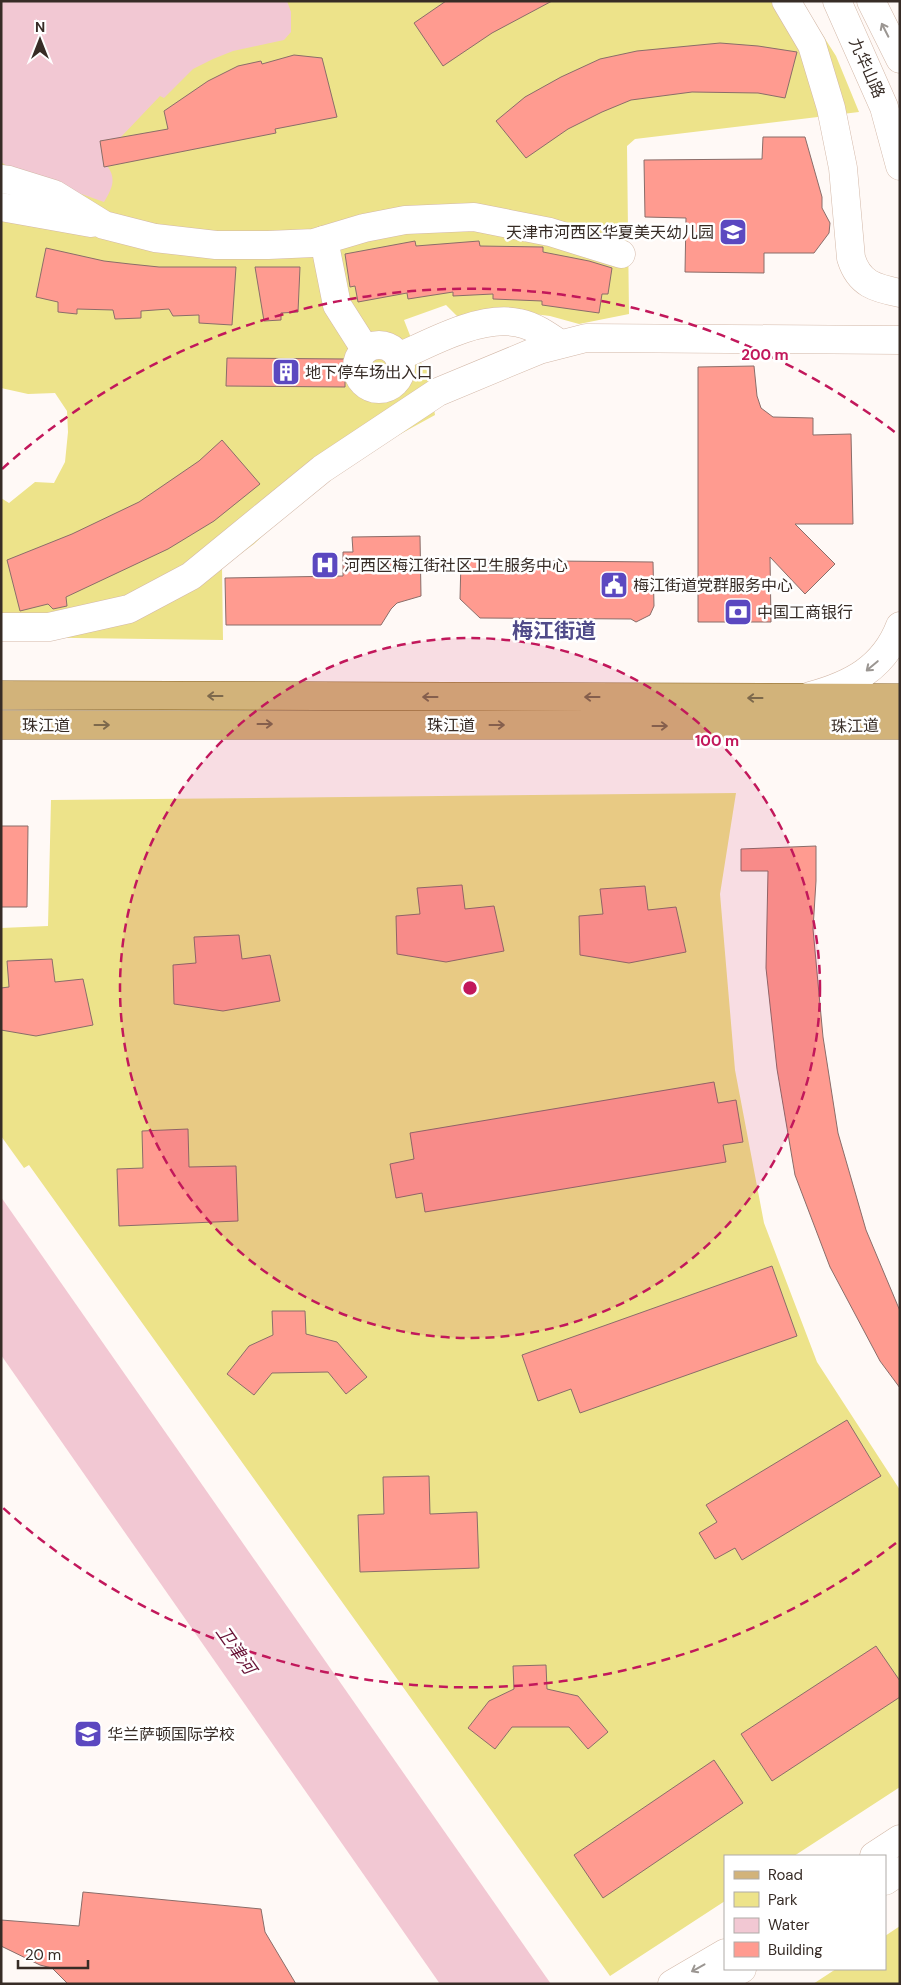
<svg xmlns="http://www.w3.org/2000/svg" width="901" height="1985" viewBox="0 0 901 1985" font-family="'DM Sans','Noto Sans SC',sans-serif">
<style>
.green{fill:#ede38a}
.water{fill:#f2c8d3}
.building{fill:#ff9b90;stroke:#8a6d69}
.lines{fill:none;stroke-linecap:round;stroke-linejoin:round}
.minor-casing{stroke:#d3b8a8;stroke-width:29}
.major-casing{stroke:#886323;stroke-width:29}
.minor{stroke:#fff;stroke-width:28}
.major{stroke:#d2b37a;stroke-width:28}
.oneway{stroke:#9b9692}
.oneway2{stroke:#7d694c}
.ring{fill:none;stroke:#c2185b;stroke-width:2.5;stroke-dasharray:9 6}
.labels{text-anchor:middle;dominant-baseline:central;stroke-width:5;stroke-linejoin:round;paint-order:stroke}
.street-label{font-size:16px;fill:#372c26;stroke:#fff}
.poi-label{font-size:16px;fill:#372c26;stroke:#fff;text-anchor:start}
.water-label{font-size:18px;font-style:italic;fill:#681236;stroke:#fff}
.district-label{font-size:21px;font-weight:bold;fill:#504b89;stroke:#fff}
.centre{fill:#c2185b;stroke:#fff;stroke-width:2.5}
.ring-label{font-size:15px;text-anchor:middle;font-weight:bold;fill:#c2185b;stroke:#fff;stroke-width:5;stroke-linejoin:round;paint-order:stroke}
</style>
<rect width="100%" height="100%" fill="#fff9f6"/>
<g class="green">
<polygon points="1,1 801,1 836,56 859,112 635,139 627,146 629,314 579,324 550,316 503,310 458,317 446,305 404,320 420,361 428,372 435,415 375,448 300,500 254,544 222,567 223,640 1,637 1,498 9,503 35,482 54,483 65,462 68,432 67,411 55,393 28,394 1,388"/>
<polygon points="736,793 720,894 735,1070 764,1223 817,1362 900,1490 900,1787 794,1856 725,1856 725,1901 610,1976 29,1165 24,1168 1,1136 1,928 48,926 51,800"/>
<polygon points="900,1926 900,1984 813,1984 836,1969 885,1969 885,1936"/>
</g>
<g class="water">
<path d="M1,1h286l4,11v20l-7,8 -51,11 -20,8 -20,10 -29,29 -4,-2 -40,42 -20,3 4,26h4c9,13 3,23 -4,35l-93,-33 -10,-7z"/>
<polygon points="1,1197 551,1984 440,1984 1,1355"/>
</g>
<g class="building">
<polygon points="446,1 552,1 492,33 443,66 414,23"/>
<polygon points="720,43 758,46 797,52 785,98 758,93 692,92 631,100 602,112 568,129 526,158 496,121 525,97 561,77 600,59 637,51"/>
<polygon points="294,55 322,58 337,117 275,129 276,133 104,167 100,141 168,129 164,111 208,81 238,66 261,61 262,64"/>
<polygon points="763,137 805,137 822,197 822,208 830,223 829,233 814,253 764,253 764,273 685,272 686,218 645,217 644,160 762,159"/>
<polygon points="415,241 416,246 479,241 480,246 543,247 543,252 589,261 612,268 608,294 602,294 599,313 542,305 542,301 493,299 493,294 453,296 453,292 408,299 407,293 358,302 355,286 350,287 345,254"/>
<polygon points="46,248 104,261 130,264 159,267 236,267 232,325 199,323 199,315 173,316 169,309 141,311 141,318 115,319 113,310 77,309 77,314 58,312 58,302 36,297"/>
<polygon points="255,267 300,267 298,312 281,313 281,320 264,321"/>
<polygon points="227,358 345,359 345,387 226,386"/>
<polygon points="754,366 757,396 761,408 773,417 813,418 813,435 851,434 853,524 795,524 835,564 805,594 770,557 771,622 698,622 698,367"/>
<polygon points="222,440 260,484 214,521 168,549 66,597 67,606 53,609 48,604 20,611 7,560 72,534 139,502 199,461"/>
<polygon points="420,536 421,596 397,603 391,609 381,625 226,625 225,578 343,576 343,552 353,552 352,537"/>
<polygon points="461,560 653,562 654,606 650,615 636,622 631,619 480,618 460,599"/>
<polygon points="1,826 28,826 27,907 1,907"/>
<polygon points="816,846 816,881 813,929 823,1037 838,1133 866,1230 900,1311 900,1388 880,1361 830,1267 795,1175 777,1069 766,968 768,871 741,871 741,849"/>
<polygon points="462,885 465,909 494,906 504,951 446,962 397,954 396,916 420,914 417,888"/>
<polygon points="645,886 648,910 676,907 686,952 629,963 580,955 579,916 603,914 600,889"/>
<polygon points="239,935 242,959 270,955 280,1001 223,1011 174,1004 173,965 196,963 194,937"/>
<polygon points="52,959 55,982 83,979 93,1025 36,1036 1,1030 1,988 9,987 7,961"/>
<polygon points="714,1082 718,1103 736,1100 743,1142 723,1145 726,1162 425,1212 422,1193 396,1198 390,1164 414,1159 410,1133"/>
<polygon points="188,1129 189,1167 236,1166 238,1221 119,1226 117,1169 143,1168 142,1131"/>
<polygon points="772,1266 797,1336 580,1413 571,1389 538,1401 522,1355"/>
<polygon points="272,1311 305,1311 306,1334 337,1342 367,1377 346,1394 328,1372 272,1373 254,1395 227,1374 249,1346 273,1335"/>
<polygon points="847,1420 881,1476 742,1560 735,1548 715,1559 699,1533 717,1522 706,1505"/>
<polygon points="429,1476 430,1514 477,1512 479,1568 360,1572 358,1515 384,1514 383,1477"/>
<polygon points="876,1646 900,1681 900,1697 772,1781 741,1734"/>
<polygon points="546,1665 547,1689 578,1696 608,1732 588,1749 569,1727 512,1727 495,1749 468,1728 489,1701 514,1689 513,1666"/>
<polygon points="714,1760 743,1803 603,1898 574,1855"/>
<polygon points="83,1892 261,1909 265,1932 296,1984 68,1984 52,1968 40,1965 1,1946 1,1920 79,1926"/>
</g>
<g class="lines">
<defs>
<g id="minor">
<path d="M786,1l26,44 19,63 12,60 8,90c8,26 24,30 49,35"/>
<polyline points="837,1 884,107 900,166"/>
<polyline points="871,1 900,59"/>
<polyline points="1,179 9,180 54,194 104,225 155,238 216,245 268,245 314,243 364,228 405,220 474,217 550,232 621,254"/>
<polyline points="1,207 91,223"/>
<polyline points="324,240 337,305 365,349"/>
<circle cx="379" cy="367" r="22"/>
<path d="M399,357c32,-15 84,-43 120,-34 15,3 28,12 41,21"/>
<polyline points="1,627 49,627 129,609 191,576 322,469 438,392 539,350 586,338 900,340"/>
<path d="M810,696c41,-11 74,-28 90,-70"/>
<polyline points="874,1856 900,1839"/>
<polyline points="885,1881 900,1871"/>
<polyline points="672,1984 725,1953"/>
<polyline points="712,1984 742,1969"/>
</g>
<g id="major">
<polyline points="1,695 900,698"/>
<polyline points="1,725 900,725"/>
</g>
</defs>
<use href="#minor" class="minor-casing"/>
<use href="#major" class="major-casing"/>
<use href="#minor" class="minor"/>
<use href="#major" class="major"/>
</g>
<defs><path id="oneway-shaft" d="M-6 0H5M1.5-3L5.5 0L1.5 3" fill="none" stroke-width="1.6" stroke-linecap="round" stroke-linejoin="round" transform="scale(1.25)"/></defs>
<g class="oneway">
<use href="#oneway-shaft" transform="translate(885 30) rotate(-117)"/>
<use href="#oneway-shaft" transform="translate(872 666) rotate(140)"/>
<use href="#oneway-shaft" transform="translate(698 1968) rotate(151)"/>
</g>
<g class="oneway2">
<use href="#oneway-shaft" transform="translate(215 696) rotate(-180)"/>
<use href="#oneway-shaft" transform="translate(430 697) rotate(-180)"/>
<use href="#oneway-shaft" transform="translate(592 697) rotate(-180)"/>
<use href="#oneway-shaft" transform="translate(755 698) rotate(-180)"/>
<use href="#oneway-shaft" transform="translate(265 724)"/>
<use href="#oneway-shaft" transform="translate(102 725)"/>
<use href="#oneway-shaft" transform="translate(497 725)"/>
<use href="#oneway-shaft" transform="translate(660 726)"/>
</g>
<circle cx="470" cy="988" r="350" fill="#c2185b" fill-opacity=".12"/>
<g class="ring">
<circle cx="470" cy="988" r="350"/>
<path d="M896 1543A699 699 0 0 1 2 1507M2 469A699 699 0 0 1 896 433"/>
</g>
<defs>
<symbol id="school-square" viewBox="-11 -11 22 22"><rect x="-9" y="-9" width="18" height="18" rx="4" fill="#5b48c0" stroke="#fff"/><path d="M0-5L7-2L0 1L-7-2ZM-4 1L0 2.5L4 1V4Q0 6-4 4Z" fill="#fff"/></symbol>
<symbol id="building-square" viewBox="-11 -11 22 22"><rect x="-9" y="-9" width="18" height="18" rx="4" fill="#5b48c0" stroke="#fff"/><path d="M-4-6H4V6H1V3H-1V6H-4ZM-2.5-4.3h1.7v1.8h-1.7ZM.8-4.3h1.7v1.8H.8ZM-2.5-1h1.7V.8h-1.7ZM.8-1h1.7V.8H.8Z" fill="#fff"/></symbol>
<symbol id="hospital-square" viewBox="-11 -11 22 22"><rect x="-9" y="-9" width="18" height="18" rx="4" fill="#5b48c0" stroke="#fff"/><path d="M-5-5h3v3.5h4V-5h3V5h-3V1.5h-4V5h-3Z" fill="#fff"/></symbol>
<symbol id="civic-square" viewBox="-11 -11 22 22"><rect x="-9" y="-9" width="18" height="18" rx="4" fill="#5b48c0" stroke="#fff"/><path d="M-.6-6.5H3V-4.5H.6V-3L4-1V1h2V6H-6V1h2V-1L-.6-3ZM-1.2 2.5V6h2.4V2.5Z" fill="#fff"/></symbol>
<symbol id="bank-square" viewBox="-11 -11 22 22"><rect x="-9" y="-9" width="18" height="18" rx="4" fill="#5b48c0" stroke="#fff"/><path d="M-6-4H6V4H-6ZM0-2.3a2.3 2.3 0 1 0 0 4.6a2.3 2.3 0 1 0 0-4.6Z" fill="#fff"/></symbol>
</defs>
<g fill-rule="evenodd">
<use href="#school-square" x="717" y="216" width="32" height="32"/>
<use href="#building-square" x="270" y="356" width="32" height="32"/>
<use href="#hospital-square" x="309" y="549" width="32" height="32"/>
<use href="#civic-square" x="598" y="569" width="32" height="32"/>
<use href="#bank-square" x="722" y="596" width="32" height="32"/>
<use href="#school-square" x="72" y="1718" width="32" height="32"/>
</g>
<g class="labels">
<g class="street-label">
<text transform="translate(867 68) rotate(66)">九华山路</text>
<text x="46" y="725">珠江道</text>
<text x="451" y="725">珠江道</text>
<text transform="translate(855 726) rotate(-1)">珠江道</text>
</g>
<g class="poi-label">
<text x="714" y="232" text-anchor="end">天津市河西区华夏美天幼儿园</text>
<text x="305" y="372">地下停车场出入口</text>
<text x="344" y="565">河西区梅江街社区卫生服务中心</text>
<text x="633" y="585">梅江街道党群服务中心</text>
<text x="757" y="612">中国工商银行</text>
<text x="107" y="1734">华兰萨顿国际学校</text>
</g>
<g class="water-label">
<text transform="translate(236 1650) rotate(55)">卫津河</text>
</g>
<g class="district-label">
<text x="554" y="631">梅江街道</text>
</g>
</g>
<circle cx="470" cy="988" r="8" class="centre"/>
<g class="ring-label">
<text x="765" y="360">200 m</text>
<text x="717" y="746">100 m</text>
</g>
<rect width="901" height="1985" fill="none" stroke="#372c26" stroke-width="5"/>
<rect x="724" y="1855" width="162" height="115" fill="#ffffff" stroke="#afaba8"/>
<rect x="734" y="1871" width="25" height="8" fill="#d2b37a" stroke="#afaba8"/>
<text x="768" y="1880" font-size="15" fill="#372c26">Road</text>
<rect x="734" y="1892" width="25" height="15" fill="#ede38a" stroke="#afaba8"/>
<text x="768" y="1905" font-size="15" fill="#372c26">Park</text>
<rect x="734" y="1918" width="25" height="15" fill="#f2c8d3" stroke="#afaba8"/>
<text x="768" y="1930" font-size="15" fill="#372c26">Water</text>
<rect x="734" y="1942" width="25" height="15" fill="#ff9b90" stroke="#afaba8"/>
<text x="768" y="1955" font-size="15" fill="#372c26">Building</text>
<g transform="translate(40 40)" stroke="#ffffff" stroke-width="4" paint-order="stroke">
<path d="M0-4L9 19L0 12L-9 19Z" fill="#372c26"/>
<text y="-8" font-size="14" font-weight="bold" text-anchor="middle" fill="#372c26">N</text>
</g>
<path d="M18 1960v8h70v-8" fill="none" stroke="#372c26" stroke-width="2.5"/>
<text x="25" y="1960" font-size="15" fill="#372c26" stroke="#ffffff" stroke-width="4" paint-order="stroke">20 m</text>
</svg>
